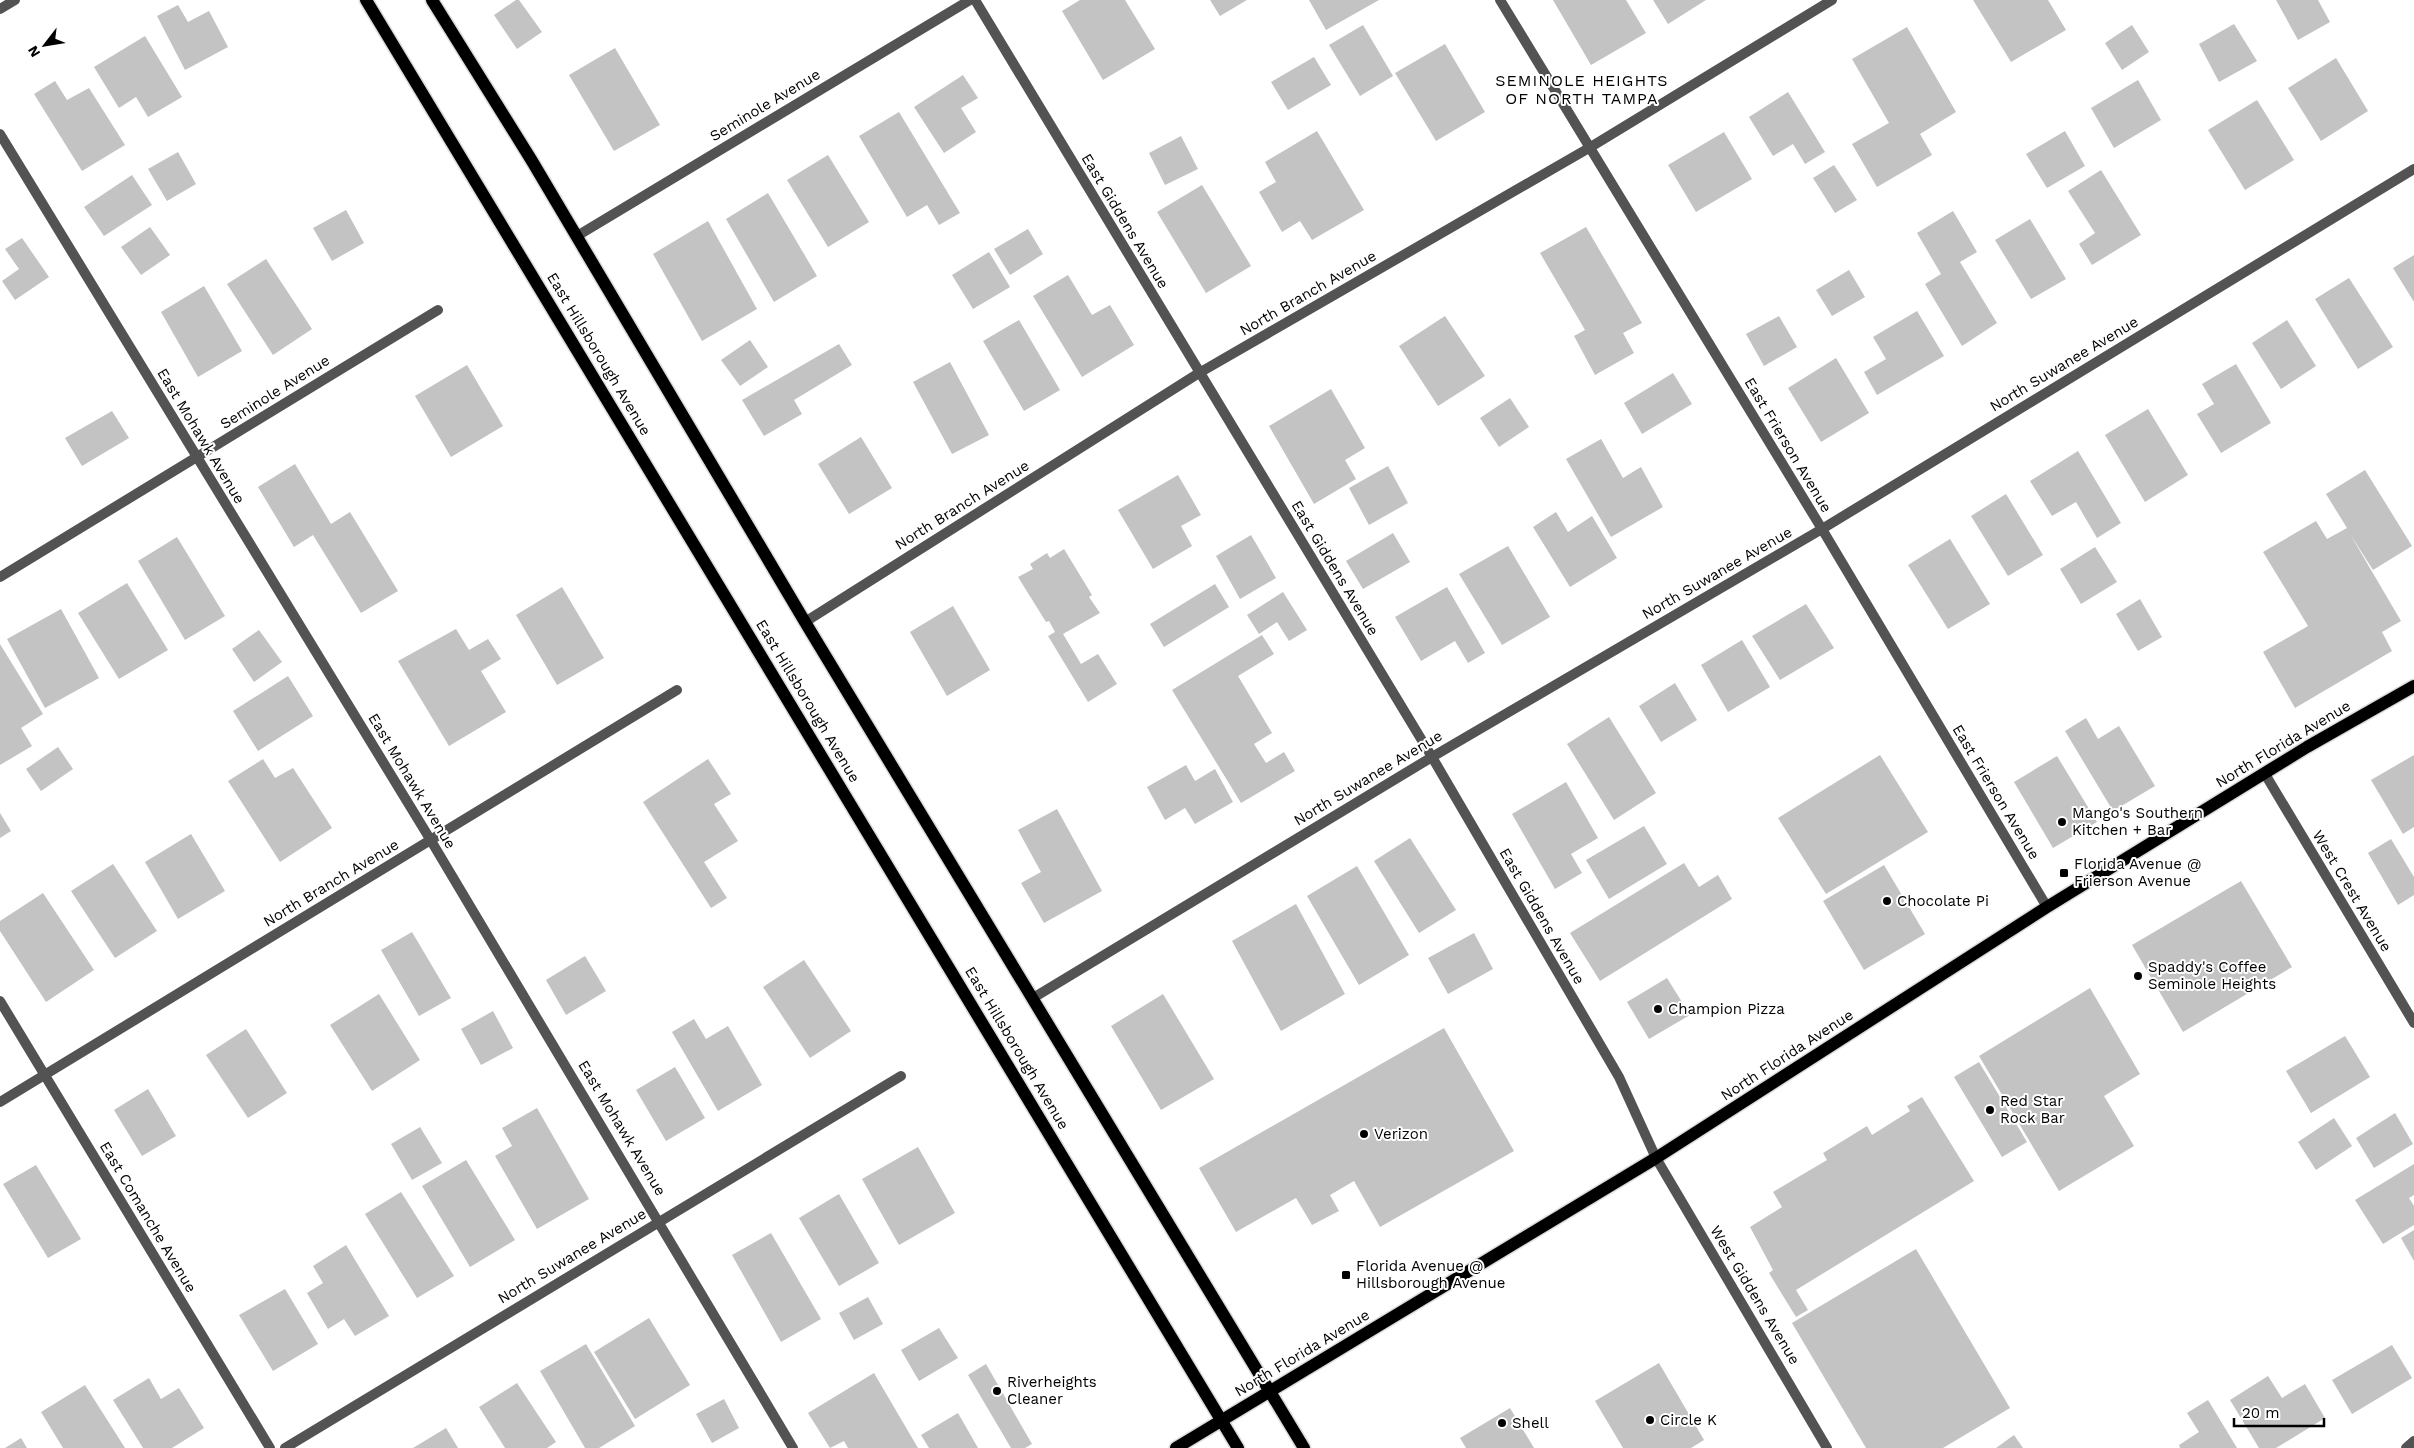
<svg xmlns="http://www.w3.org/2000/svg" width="2414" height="1448" viewBox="0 0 2414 1448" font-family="'Work Sans',sans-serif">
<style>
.building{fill:#c3c3c3}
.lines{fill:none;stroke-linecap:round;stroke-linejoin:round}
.primary-casing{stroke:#dbdbdb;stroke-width:15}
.minor{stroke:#535353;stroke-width:10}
.tertiary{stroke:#535353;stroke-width:10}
.primary{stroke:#000;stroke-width:12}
.poi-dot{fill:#000;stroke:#fff;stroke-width:2}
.labels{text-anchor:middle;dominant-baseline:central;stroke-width:4;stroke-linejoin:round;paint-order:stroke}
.street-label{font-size:15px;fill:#000;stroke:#fff}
.poi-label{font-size:15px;fill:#000;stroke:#fff;text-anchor:start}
.neighbourhood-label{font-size:16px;letter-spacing:1px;fill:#000;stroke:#fff}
</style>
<rect width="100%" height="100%" fill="#fff"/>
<g class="building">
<polygon points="516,0 519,0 542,32 517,49 494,15"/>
<polygon points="1080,0 1125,0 1155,49 1103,80 1062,11"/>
<polygon points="1210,0 1247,0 1220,16"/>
<polygon points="1309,0 1379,0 1326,30"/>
<polygon points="1553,0 1626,0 1646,33 1591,65"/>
<polygon points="1653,0 1706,0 1668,24"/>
<polygon points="1973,0 2048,0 2066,30 2011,62"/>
<polygon points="2276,0 2318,0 2330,22 2298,40"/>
<polygon points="178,5 188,22 209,11 228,47 185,70 157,16"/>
<polygon points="2234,24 2257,61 2219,82 2199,44"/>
<polygon points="1363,25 1393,76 1360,96 1329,45"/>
<polygon points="2132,25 2149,52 2122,70 2105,43"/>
<polygon points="1907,27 1956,112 1920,134 1932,155 1877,187 1852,144 1889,123 1852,59"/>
<polygon points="145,36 182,97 148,117 136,97 119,108 94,67"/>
<polygon points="1445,44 1485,112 1436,141 1395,73"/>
<polygon points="615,48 660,125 614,151 569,75"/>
<polygon points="1314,57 1331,85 1288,110 1271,82"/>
<polygon points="2336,58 2368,111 2321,141 2288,88"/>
<polygon points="963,75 978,98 961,108 976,132 944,153 914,107"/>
<polygon points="2138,80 2161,120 2114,148 2091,108"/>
<polygon points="55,81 67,100 89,88 125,145 82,171 34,94"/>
<polygon points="1788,92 1825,152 1805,164 1793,144 1773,156 1749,117"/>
<polygon points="2257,100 2294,160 2245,190 2208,130"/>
<polygon points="899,112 960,213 939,225 927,205 907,217 859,136"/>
<polygon points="1317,131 1364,210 1312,240 1300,221 1282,232 1259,192 1276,182 1265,162"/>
<polygon points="2065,131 2085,166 2047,188 2026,154"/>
<polygon points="1724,132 1752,179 1696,212 1668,165"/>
<polygon points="1181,136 1198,169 1165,185 1149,153"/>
<polygon points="178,152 196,184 167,201 148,169"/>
<polygon points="828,155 869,222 828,247 787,180"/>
<polygon points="1834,165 1857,200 1835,213 1813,178"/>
<polygon points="2101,170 2141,235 2092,265 2079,244 2095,233 2068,191"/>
<polygon points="132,175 152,205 104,236 84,207"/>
<polygon points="1202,185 1251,266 1206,293 1157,212"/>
<polygon points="768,193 817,276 774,302 726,219"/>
<polygon points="346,210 364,243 332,261 313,228"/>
<polygon points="1953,211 1977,252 1960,262 1997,323 1962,346 1925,284 1941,274 1917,233"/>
<polygon points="2030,219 2066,279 2031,299 1995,240"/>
<polygon points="708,221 757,309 702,341 653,254"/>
<polygon points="150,227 170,255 141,275 121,247"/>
<polygon points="1586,227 1642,323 1623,333 1634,353 1595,375 1574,336 1585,330 1540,253"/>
<polygon points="1028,229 1043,254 1010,275 994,249"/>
<polygon points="22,238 49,277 15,300 2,281 19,269 5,249"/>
<polygon points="989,252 1010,287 973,309 952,275"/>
<polygon points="2414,255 2414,302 2393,268"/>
<polygon points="266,259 312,329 273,355 227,284"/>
<polygon points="1849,270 1865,297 1832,316 1816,290"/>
<polygon points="1068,275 1092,315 1110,305 1134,345 1082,377 1033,296"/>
<polygon points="2349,278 2393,347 2358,369 2315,299"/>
<polygon points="204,286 242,351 198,377 161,312"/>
<polygon points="1917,311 1944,356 1877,395 1864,372 1886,359 1873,337"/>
<polygon points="1445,316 1485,376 1438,406 1399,346"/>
<polygon points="1779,316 1797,347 1764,366 1746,334"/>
<polygon points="1019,320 1060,390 1024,411 983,341"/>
<polygon points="2287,320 2316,366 2281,389 2252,343"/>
<polygon points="750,340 768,367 740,386 721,360"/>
<polygon points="839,344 852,365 794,400 802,414 764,436 742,400"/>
<polygon points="1836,358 1869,413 1821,442 1788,388"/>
<polygon points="950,362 989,435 952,454 913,382"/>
<polygon points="2236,364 2271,423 2221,453 2197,414 2214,404 2202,384"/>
<polygon points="467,365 503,426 451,457 415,396"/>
<polygon points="1673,373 1692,404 1642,434 1624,403"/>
<polygon points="1331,389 1365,448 1345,460 1356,479 1314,504 1269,426"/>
<polygon points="1510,398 1529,427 1499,447 1480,418"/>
<polygon points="2148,409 2188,475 2145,502 2105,435"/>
<polygon points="112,411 129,438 82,466 65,438"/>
<polygon points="861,437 892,488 849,514 818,464"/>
<polygon points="1601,439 1623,478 1641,467 1663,507 1611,537 1566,459"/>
<polygon points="2078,451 2121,523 2097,538 2076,502 2052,516 2030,481"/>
<polygon points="295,464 331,524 350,512 398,591 361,613 313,535 294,547 258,487"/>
<polygon points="1388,466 1408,503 1369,525 1349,488"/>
<polygon points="2365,470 2412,546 2373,570 2350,534 2401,621 2382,632 2392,651 2295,708 2263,652 2308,626 2263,552 2316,521 2327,539 2347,528 2326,494"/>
<polygon points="1178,475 1201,515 1181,526 1192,546 1153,569 1118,510"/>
<polygon points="2006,494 2043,555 2008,576 1971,516"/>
<polygon points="1556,512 1568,532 1592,516 1617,558 1570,587 1533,527"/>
<polygon points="1393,533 1410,562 1363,589 1346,561"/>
<polygon points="1251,535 1276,578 1240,599 1216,556"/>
<polygon points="177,537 225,616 185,640 138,561"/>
<polygon points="1950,539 1990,604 1948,629 1908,565"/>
<polygon points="1508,546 1550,617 1502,645 1459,574"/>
<polygon points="2095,547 2117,582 2081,604 2060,569"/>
<polygon points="1064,549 1092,595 1089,597 1100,613 1063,634 1081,664 1098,654 1117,684 1088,702 1048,636 1055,632 1049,621 1046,622 1018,577 1033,569 1030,564 1047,553 1050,558"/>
<polygon points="127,583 168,650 119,679 78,613"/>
<polygon points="1215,584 1229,607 1164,647 1150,624"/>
<polygon points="562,587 604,658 557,685 516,615"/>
<polygon points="1447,587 1485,653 1468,663 1455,641 1421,661 1395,617"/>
<polygon points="1283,592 1307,630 1289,641 1277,622 1259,634 1247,615"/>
<polygon points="2140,599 2162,637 2138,651 2116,614"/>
<polygon points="1806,604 1834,648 1780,680 1752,636"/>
<polygon points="953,606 990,670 947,696 910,632"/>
<polygon points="61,609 99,678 45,708 7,639"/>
<polygon points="456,629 469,650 488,639 501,659 481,671 506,712 449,746 398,661"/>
<polygon points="259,630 282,662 254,682 232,649"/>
<polygon points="1262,635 1274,654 1238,676 1272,733 1254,744 1266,763 1284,752 1295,771 1241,803 1172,690"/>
<polygon points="1742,640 1770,687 1728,712 1701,665"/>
<polygon points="0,644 43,714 21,728 32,746 0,765"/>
<polygon points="288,676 313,716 258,751 233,711"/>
<polygon points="1675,683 1697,720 1661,742 1639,706"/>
<polygon points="1609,717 1656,793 1614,820 1567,744"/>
<polygon points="2086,718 2098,739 2119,726 2155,786 2113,811 2065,731"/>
<polygon points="58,747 73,769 41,791 26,769"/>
<polygon points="1880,755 1928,832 1826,894 1778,818"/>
<polygon points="2414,755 2414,827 2403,834 2371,780"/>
<polygon points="2057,756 2097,822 2053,848 2014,782"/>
<polygon points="263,759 275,778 293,768 332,828 280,862 228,781"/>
<polygon points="708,759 731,794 714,804 738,841 704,862 727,898 711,908 643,802"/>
<polygon points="1186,765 1195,781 1215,769 1233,802 1195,824 1185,808 1165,820 1147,787"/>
<polygon points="1566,782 1598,838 1571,854 1582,873 1555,889 1512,814"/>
<polygon points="1057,809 1102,891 1044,923 1021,883 1041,872 1018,830"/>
<polygon points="0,813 11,831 0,838"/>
<polygon points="1644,826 1667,864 1609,899 1586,860"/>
<polygon points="191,834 225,891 178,919 145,862"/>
<polygon points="1410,838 1456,910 1419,933 1374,861"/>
<polygon points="2391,839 2414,877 2414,895 2398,905 2368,853"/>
<polygon points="1684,863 1699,887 1718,875 1732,899 1600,981 1570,933"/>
<polygon points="113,864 157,931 115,958 71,891"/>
<polygon points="1884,865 1925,934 1864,970 1823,901"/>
<polygon points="1357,866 1409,955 1359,985 1307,896"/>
<polygon points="2241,881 2292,967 2183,1032 2132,945"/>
<polygon points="43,893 94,970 46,1002 0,931 0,921"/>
<polygon points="1296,904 1345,994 1281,1031 1232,941"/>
<polygon points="412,932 451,998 419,1016 381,950"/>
<polygon points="1474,933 1493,969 1448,994 1428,958"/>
<polygon points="585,956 606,991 566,1015 546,980"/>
<polygon points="804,960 851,1031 810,1058 763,987"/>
<polygon points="1667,978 1690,1015 1649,1039 1627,1002"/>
<polygon points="2090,988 2140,1074 2104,1096 2134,1146 2059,1191 1979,1056"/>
<polygon points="379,994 420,1060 372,1091 330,1025"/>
<polygon points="1163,994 1214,1079 1161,1110 1111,1026"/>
<polygon points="493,1011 513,1048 481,1065 461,1029"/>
<polygon points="694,1019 706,1039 728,1026 762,1085 718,1111 672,1032"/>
<polygon points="1444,1028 1514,1151 1380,1227 1354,1181 1330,1195 1339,1211 1312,1225 1296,1198 1236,1232 1199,1168"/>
<polygon points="246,1029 287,1093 248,1118 206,1055"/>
<polygon points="2345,1036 2370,1077 2311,1113 2286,1071"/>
<polygon points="1979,1062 2027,1142 2002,1157 1954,1077"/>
<polygon points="675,1067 705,1118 666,1141 636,1090"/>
<polygon points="148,1089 176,1136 142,1156 114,1110"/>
<polygon points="1922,1097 1974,1181 1796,1290 1808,1310 1796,1317 1769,1273 1773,1270 1750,1227 1782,1207 1773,1192 1827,1160 1823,1153 1867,1126 1872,1135 1910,1111 1907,1106"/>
<polygon points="537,1108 589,1199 537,1229 495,1156 512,1146 502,1128"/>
<polygon points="2395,1113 2413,1144 2374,1168 2356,1138"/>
<polygon points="2334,1118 2352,1146 2316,1170 2298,1142"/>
<polygon points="420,1127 442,1163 412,1180 391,1144"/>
<polygon points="918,1147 955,1213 899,1245 862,1179"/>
<polygon points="466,1160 515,1240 470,1267 422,1186"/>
<polygon points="2414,1164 2414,1195 2409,1198 2414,1206 2414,1225 2383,1244 2355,1200"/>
<polygon points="36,1165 81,1239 48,1258 3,1184"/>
<polygon points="401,1192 454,1276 417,1298 365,1214"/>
<polygon points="839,1194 879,1263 839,1286 799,1218"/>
<polygon points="2414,1230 2414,1261 2401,1238"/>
<polygon points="771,1233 821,1319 781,1342 732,1255"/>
<polygon points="346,1245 389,1316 355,1336 344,1319 328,1329 307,1293 323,1283 313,1266"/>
<polygon points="1916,1249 2010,1408 1943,1448 1866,1448 1792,1323"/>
<polygon points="285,1289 318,1344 273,1371 239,1315"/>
<polygon points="868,1297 883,1324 854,1340 839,1313"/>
<polygon points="649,1318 690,1385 635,1419 594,1352"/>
<polygon points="939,1328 958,1358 919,1381 901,1350"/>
<polygon points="586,1344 635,1426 599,1448 585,1448 540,1371"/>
<polygon points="2392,1345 2412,1378 2352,1414 2332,1380"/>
<polygon points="1659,1363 1704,1440 1691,1448 1623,1448 1595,1401"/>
<polygon points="986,1364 1032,1444 1025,1448 1011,1448 968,1375"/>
<polygon points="874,1373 918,1448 848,1448 844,1441 830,1448 808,1413"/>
<polygon points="2268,1376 2282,1398 2305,1384 2325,1418 2276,1448 2259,1448 2230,1400"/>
<polygon points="149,1378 161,1399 179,1388 204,1428 172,1448 143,1448 113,1400"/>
<polygon points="517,1383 556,1442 547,1448 505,1448 479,1407"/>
<polygon points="85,1385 125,1448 63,1448 41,1412"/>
<polygon points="724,1399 739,1428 712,1443 696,1414"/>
<polygon points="2208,1400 2237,1448 2180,1448 2179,1445 2199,1432 2187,1413"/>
<polygon points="1510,1408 1534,1448 1466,1448 1460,1438"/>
<polygon points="958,1413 978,1448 929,1448 921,1435"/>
<polygon points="446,1428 458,1448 413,1448"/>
<polygon points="2014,1435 2023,1448 1996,1448"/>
<polygon points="21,1438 27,1448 5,1448"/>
</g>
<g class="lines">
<defs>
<g id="primary">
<polyline points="366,0 1238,1448"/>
<polyline points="432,0 532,161 805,622 1304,1448"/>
<polyline points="1176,1448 1656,1158 2047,907 2307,747 2414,686"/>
</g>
</defs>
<use href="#primary" class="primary-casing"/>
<g class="minor">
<polyline points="975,0 1432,757 1619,1077 1656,1158 1827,1448"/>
<polyline points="1500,0 1822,529 2047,907"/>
<polyline points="0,134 430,839 793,1448"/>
<polyline points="577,236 970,0"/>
<polyline points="0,577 438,310"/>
<polyline points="805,622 1199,373 1589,148 1832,0"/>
<polyline points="2265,774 2414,1023"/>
<polyline points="1033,998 1432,757 1822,529 2414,169"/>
<polyline points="0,1001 270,1448"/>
<polyline points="0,1102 677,690"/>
<polyline points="285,1448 901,1076"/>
<polyline points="2406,1448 2414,1441"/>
</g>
<polyline class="tertiary" points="0,9 15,0"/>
<use href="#primary" class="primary"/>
</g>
<g class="poi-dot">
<circle cx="2062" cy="822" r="5"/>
<rect x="2059" y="868" width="10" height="10" rx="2.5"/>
<circle cx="1887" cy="901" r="5"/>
<circle cx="2138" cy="976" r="5"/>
<circle cx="1658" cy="1009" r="5"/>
<circle cx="1990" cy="1110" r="5"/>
<circle cx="1364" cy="1134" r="5"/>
<rect x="1341" y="1270" width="10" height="10" rx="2.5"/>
<circle cx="997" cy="1391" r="5"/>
<circle cx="1650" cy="1420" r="5"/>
<circle cx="1502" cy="1423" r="5"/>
</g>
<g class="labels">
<g class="street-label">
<text transform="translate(765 105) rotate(-31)">Seminole Avenue</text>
<text transform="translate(1125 221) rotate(59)">East Giddens Avenue</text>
<text transform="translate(1308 293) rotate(-30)">North Branch Avenue</text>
<text transform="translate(599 354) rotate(59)">East Hillsborough Avenue</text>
<text transform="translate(2064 364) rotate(-31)">North Suwanee Avenue</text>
<text transform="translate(275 392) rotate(-32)">Seminole Avenue</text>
<text transform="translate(201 436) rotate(59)">East Mohawk Avenue</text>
<text transform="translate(1788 445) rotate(59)">East Frierson Avenue</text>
<text transform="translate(962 505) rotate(-32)">North Branch Avenue</text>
<text transform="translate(1335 568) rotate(59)">East Giddens Avenue</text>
<text transform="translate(1717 573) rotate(-30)">North Suwanee Avenue</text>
<text transform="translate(808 701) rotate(59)">East Hillsborough Avenue</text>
<text transform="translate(2283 744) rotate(-31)">North Florida Avenue</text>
<text transform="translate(1368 778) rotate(-31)">North Suwanee Avenue</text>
<text transform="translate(412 781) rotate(59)">East Mohawk Avenue</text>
<text transform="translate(1996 792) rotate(59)">East Frierson Avenue</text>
<text transform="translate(331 883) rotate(-31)">North Branch Avenue</text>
<text transform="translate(2352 891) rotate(59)">West Crest Avenue</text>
<text transform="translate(1542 916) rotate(60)">East Giddens Avenue</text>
<text transform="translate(1017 1048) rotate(59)">East Hillsborough Avenue</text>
<text transform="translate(1787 1055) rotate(-33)">North Florida Avenue</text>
<text transform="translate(622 1128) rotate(59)">East Mohawk Avenue</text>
<text transform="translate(148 1217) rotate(59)">East Comanche Avenue</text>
<text transform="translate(572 1256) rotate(-31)">North Suwanee Avenue</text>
<text transform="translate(1755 1295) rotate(59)">West Giddens Avenue</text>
<text transform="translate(1302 1353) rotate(-31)">North Florida Avenue</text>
</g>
<g class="poi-label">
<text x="2072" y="813">Mango's Southern<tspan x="2072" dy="17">Kitchen + Bar</tspan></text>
<text x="2074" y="864">Florida Avenue @<tspan x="2074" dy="17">Frierson Avenue</tspan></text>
<text x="1897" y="901">Chocolate Pi</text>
<text x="2148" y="967">Spaddy's Coffee<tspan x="2148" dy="17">Seminole Heights</tspan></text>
<text x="1668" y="1009">Champion Pizza</text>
<text x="2000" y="1101">Red Star<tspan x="2000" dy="17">Rock Bar</tspan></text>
<text x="1374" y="1134">Verizon</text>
<text x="1356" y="1266">Florida Avenue @<tspan x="1356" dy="17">Hillsborough Avenue</tspan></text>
<text x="1007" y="1382">Riverheights<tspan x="1007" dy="17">Cleaner</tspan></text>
<text x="1660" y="1420">Circle K</text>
<text x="1512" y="1423">Shell</text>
</g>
<g class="neighbourhood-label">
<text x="1582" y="80">SEMINOLE HEIGHTS<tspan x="1582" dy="18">OF NORTH TAMPA</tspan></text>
</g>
</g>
<g transform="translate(45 45) rotate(239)" stroke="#ffffff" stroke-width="4" paint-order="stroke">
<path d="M0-4L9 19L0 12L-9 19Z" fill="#000000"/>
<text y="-8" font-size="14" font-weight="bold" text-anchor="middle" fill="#000000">N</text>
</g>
<path d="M2234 1418v8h90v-8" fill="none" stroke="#000000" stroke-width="2.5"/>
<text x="2242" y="1418" font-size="15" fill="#000000" stroke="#ffffff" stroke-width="4" paint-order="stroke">20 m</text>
</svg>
